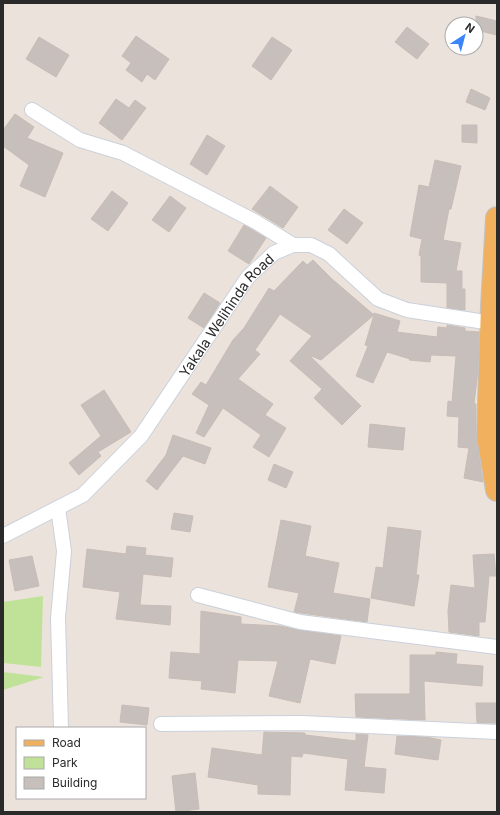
<svg xmlns="http://www.w3.org/2000/svg" width="500" height="815" viewBox="0 0 500 815" font-family="Inter,sans-serif">
<style>
.green{fill:#c0e298}
.building{fill:#c7bfbb;stroke:#c7bdb5}
.lines{fill:none;stroke-linecap:round;stroke-linejoin:round}
.minor-casing{stroke:#cad1db;stroke-width:16}
.primary-casing{stroke:#c3c3c3;stroke-width:24}
.minor{stroke:#fff;stroke-width:14}
.primary{stroke:#f0b05d;stroke-width:22}
.labels{text-anchor:middle;dominant-baseline:central;stroke-width:3;stroke-linejoin:round;paint-order:stroke}
.street-label{font-size:14px;fill:#2a2a2a;stroke:#fff}
</style>
<rect width="100%" height="100%" fill="#ece2dc"/>
<g class="green">
<polygon points="43,596 41,667 3,663 3,602"/>
<polygon points="3,672 44,677 3,690"/>
</g>
<g class="building">
<polygon points="476,16 497,21 497,35 476,30"/>
<polygon points="407,27 429,44 417,59 395,42"/>
<polygon points="136,36 169,59 155,80 147,74 142,82 126,70 131,63 122,56"/>
<polygon points="39,37 69,55 56,77 26,59"/>
<polygon points="272,37 292,50 271,80 252,66"/>
<polygon points="471,89 490,98 485,110 466,102"/>
<polygon points="116,99 129,108 135,100 146,108 122,140 99,123"/>
<polygon points="15,114 34,127 27,138 63,153 45,197 20,186 29,165 3,146 3,130"/>
<polygon points="462,125 477,125 477,143 462,142"/>
<polygon points="207,135 225,146 207,175 190,164"/>
<polygon points="435,160 461,166 451,209 449,209 443,240 461,243 456,271 462,271 462,289 465,289 465,310 447,308 447,283 421,282 421,256 419,255 422,239 410,236 419,185 429,187"/>
<polygon points="270,186 298,207 283,228 252,209"/>
<polygon points="112,191 128,203 108,231 91,219"/>
<polygon points="170,196 186,208 169,232 152,220"/>
<polygon points="344,209 363,223 347,244 328,230"/>
<polygon points="244,225 266,238 249,264 228,251"/>
<polygon points="313,260 332,279 374,315 374,313 400,321 397,332 437,337 438,327 447,328 447,325 465,328 465,331 479,332 478,370 474,404 476,404 476,438 483,482 464,478 469,448 458,447 459,417 447,416 448,401 452,402 456,356 431,355 430,362 409,360 410,359 387,352 373,383 356,376 368,346 365,345 374,315 321,360 309,355 361,406 342,425 314,398 322,389 290,361 312,336 280,314 255,350 260,354 238,379 273,404 265,415 286,428 269,457 253,447 261,435 223,408 204,437 196,433 209,405 192,394 201,382 206,385 233,340 244,328 269,288 274,291 303,261 307,265"/>
<polygon points="204,293 220,303 204,328 188,318"/>
<polygon points="104,390 131,432 98,452 101,456 79,475 69,463 101,436 81,405"/>
<polygon points="370,424 405,428 403,450 368,447"/>
<polygon points="173,435 211,448 205,464 183,456 157,490 146,481 166,455"/>
<polygon points="274,464 293,472 286,488 268,480"/>
<polygon points="174,513 193,516 190,532 171,529"/>
<polygon points="281,520 311,526 305,556 339,563 333,593 370,599 367,622 294,612 299,593 268,587"/>
<polygon points="388,527 421,531 416,575 419,575 414,606 371,598 376,567 383,568"/>
<polygon points="127,546 146,548 145,555 173,558 171,577 143,574 140,605 171,606 170,625 116,619 120,592 83,587 87,549 126,554"/>
<polygon points="494,554 496,576 489,576 485,622 479,622 479,636 449,632 448,611 451,585 475,588 473,555"/>
<polygon points="32,556 39,586 15,591 9,560"/>
<polygon points="201,611 241,617 241,624 280,626 299,630 341,636 335,664 310,659 300,703 269,696 278,661 238,660 235,693 201,689 202,681 169,678 171,652 200,654"/>
<polygon points="436,652 457,654 456,664 483,666 482,686 424,681 425,720 356,717 355,694 410,694 410,655 436,655"/>
<polygon points="476,703 497,703 497,723 477,723"/>
<polygon points="122,705 149,708 147,725 120,722"/>
<polygon points="264,732 305,733 305,735 356,741 356,734 368,735 364,767 386,769 384,793 345,790 348,759 303,753 302,757 291,756 290,795 258,794 258,785 208,777 212,748 262,755"/>
<polygon points="397,736 426,737 441,740 438,760 395,754"/>
<polygon points="195,773 199,809 176,812 172,776"/>
</g>
<g class="lines">
<defs>
<g id="minor">
<polyline points="32,110 80,140 123,153 256,222 293,245"/>
<polyline points="58,508 64,551 58,618 61,728"/>
<path id="s1" d="M3,536l80,-41 58,-59 107,-159 26,-24 19,-8h18l18,9 49,45 29,11 85,13"/>
<polyline points="198,595 300,622 497,647"/>
<polyline points="161,724 302,723 497,732"/>
</g>
<polyline id="primary" points="497,218 492,306 488,436 497,490"/>
</defs>
<use href="#minor" class="minor-casing"/>
<use href="#primary" class="primary-casing"/>
<use href="#minor" class="minor"/>
<use href="#primary" class="primary"/>
</g>
<g class="labels">
<g class="street-label">
<text stroke="none"><textPath href="#s1" startOffset="321">Yakala Welihinda Road</textPath></text>
</g>
</g>
<rect width="500" height="815" fill="none" stroke="#2a2a2a" stroke-width="8"/>
<rect x="16" y="727" width="130" height="72" fill="#ffffff" stroke="#aaaaaa"/>
<rect x="24" y="740" width="20" height="6" fill="#f0b05d" stroke="#aaaaaa"/>
<text x="52" y="747" font-size="12" fill="#2a2a2a">Road</text>
<rect x="24" y="757" width="20" height="12" fill="#c0e298" stroke="#aaaaaa"/>
<text x="52" y="767" font-size="12" fill="#2a2a2a">Park</text>
<rect x="24" y="777" width="20" height="12" fill="#c7bfbb" stroke="#aaaaaa"/>
<text x="52" y="787" font-size="12" fill="#2a2a2a">Building</text>
<g transform="translate(464 36) rotate(36)"><circle r="19" fill="#ffffff" stroke="#aaaaaa"/>
<path d="M0-3L7 15L0 10L-7 15Z" fill="#3c84f9"/>
<text y="-6" font-size="11" font-weight="bold" text-anchor="middle" fill="#2a2a2a">N</text>
</g>
</svg>
